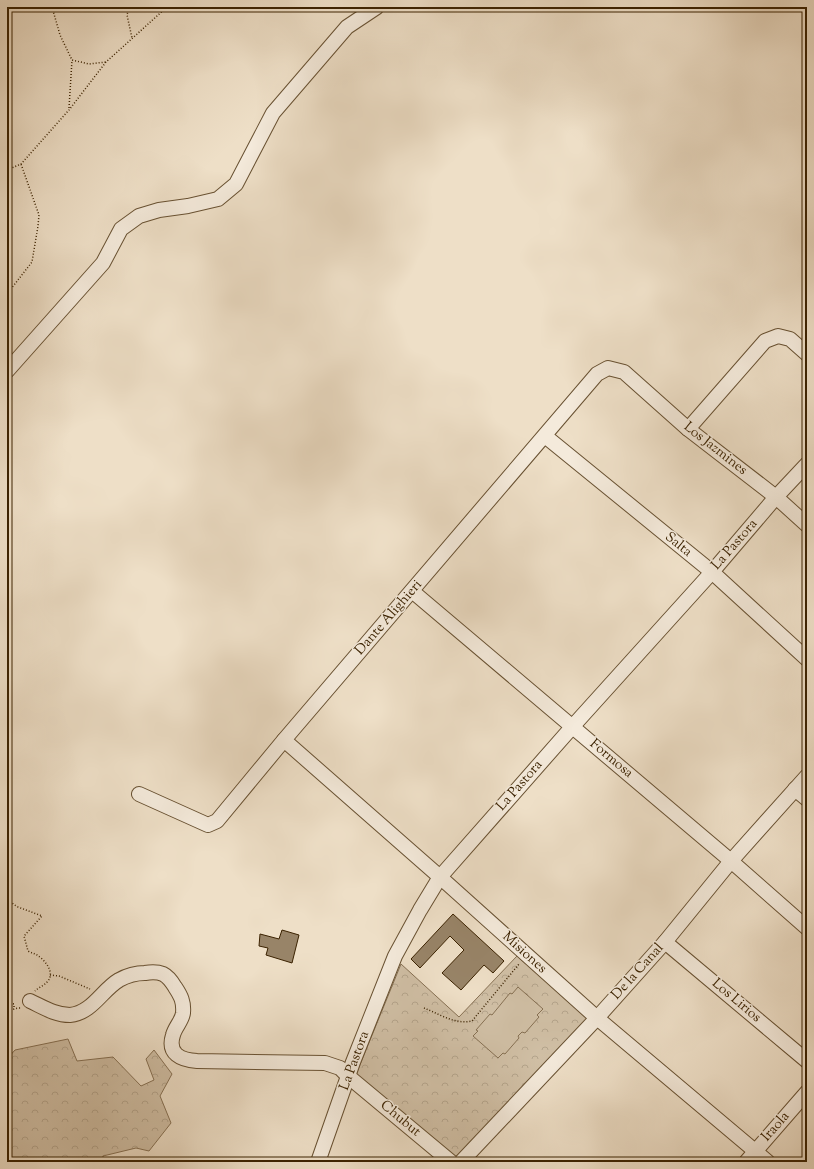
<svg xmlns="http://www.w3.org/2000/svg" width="814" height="1169" viewBox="0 0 814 1169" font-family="'Sorts Mill Goudy',serif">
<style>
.forest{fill:url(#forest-crowns);stroke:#867053}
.pitch{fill:#d0bfa5;stroke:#867053}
.building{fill:#988468;stroke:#3b2201}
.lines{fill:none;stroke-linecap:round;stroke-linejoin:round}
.minor-casing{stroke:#685132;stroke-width:16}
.path{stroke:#3b2201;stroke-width:1.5;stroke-dasharray:1 2;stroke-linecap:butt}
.minor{stroke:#f4eadb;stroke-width:14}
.labels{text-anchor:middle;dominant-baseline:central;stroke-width:3;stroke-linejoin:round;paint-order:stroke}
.street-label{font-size:14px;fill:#3b2201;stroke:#f4eadb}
</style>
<defs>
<pattern id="forest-crowns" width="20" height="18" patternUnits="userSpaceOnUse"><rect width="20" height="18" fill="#d0bfa5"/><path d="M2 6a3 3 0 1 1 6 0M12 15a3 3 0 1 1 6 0" fill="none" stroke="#b4a48c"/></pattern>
</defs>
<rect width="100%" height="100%" fill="#eedfc7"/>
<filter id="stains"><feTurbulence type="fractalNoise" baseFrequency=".005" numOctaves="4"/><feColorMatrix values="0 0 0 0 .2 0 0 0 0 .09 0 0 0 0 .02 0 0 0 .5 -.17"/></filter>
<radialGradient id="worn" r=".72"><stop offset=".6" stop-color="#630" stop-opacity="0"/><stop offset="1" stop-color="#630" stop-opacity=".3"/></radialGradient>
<g class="forest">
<polygon points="517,956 588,1019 459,1162 355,1077 401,964 459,1017"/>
<polygon points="68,1039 77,1061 113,1057 141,1086 154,1080 146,1059 154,1050 172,1074 160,1096 171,1123 149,1151 136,1148 103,1156 104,1162 7,1162 7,1059 15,1050"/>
</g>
<polygon class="pitch" points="518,987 543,1009 537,1015 539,1017 525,1033 522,1032 518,1036 519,1038 505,1054 503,1053 498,1058 473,1036 478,1031 476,1030 490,1014 492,1015 510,993 512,994"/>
<g class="building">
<polygon points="453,914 504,961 493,973 484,965 461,990 442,973 464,950 450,936 420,968 411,959"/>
<polygon points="282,930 299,935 292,963 266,955 268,948 259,946 260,934 279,939"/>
</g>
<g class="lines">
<defs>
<g id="minor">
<polyline points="7,371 103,263 121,229 139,216 159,210 188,206 218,199 236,184 273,113 347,27 377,7"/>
<polyline points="688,429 765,341 778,336 790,339 807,354"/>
<polyline points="545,436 712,572 807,659"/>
<polyline points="412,591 731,861 807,928"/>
<polyline points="284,740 440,877 597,1018 768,1162"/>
<polyline points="795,789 807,799"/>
<polyline points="139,794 208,825 217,821 284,740 597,374 608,368 624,372 688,429 776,497 807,525"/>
<polyline points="665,942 807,1061"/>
<path d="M30,1001c13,6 25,14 40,14 22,-2 32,-25 49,-35 9,-5 16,-7 26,-7 6,-1 13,-1 18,1 6,3 9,8 12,13 6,9 9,15 8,26 -1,8 -8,14 -10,22 -6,19 8,25 24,26l128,2 15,5 9,9 102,85"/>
<polyline points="318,1162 353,1062 395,956 420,910 440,877 573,726 712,572 776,497 807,464"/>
<polyline points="461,1162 597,1018 665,942 731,861 807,776"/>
<polyline points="746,1162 807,1092"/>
</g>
</defs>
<use href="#minor" class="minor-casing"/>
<g class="path">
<polyline points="52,7 60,35 72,60 89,64 106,62"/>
<polyline points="129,7 127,15 132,38"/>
<polyline points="69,108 72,60"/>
<polyline points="7,170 21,164 69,110 106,62 167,7"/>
<polyline points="7,294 32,262 38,226 39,215 21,164"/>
<path d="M7,901c5,1 7,4 11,6 8,3 16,6 24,9l-18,20 4,15c3,2 6,2 9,4 8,5 18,17 11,26 -4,5 -9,6 -13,10"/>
<polyline points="50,975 59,976 90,989"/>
<polyline points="7,1003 14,1004 14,1008"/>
<path d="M424,1008c15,6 32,17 48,13l47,-57"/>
<path d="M7,1019c1,-8 6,-11 14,-11"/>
</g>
<use href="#minor" class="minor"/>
</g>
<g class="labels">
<g class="street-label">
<text transform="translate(715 449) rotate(38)">Los Jazmines</text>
<text transform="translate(678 545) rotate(39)">Salta</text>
<text transform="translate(735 545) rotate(-49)">La Pastora</text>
<text transform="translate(389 618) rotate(-49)">Dante Alighieri</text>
<text transform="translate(611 759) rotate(40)">Formosa</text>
<text transform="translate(520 786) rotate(-49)">La Pastora</text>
<text transform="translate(524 953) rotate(42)">Misiones</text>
<text transform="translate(638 972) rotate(-48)">De la Canal</text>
<text transform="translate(736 1001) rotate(40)">Los Lirios</text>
<text transform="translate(355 1061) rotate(-70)">La Pastora</text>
<text transform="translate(400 1119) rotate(40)">Chubut</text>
<text transform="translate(776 1127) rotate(-49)">Iraola</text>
</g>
</g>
<rect width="814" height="1169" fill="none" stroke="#eedfc7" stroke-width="24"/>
<rect x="8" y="8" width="798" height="1153" fill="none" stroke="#3b2201" stroke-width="2"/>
<rect x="12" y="12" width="790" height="1145" fill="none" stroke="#3b2201"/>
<rect width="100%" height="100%" filter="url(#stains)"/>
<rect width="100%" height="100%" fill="url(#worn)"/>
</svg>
